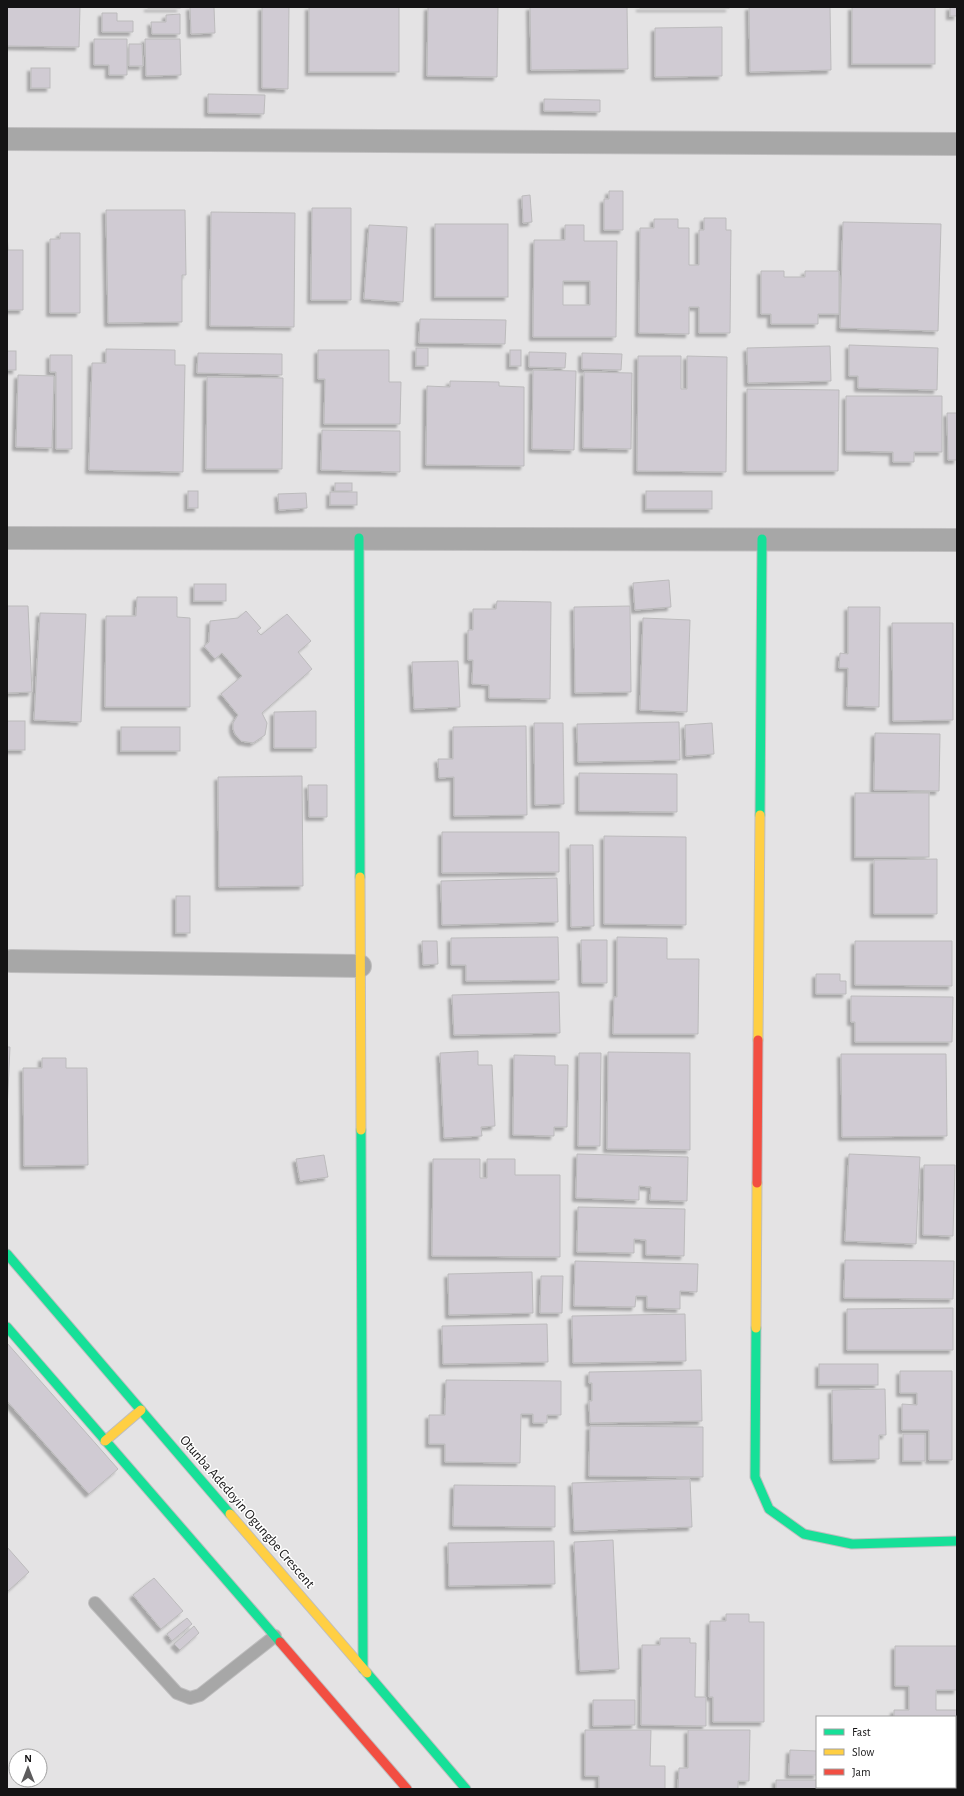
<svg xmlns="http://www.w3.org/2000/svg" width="964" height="1796" viewBox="0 0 964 1796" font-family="'Alegreya Sans',sans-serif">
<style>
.building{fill:#d0cbd3;stroke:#bcbbbc;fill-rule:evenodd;filter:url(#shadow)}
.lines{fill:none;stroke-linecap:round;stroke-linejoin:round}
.lane-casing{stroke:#bfbebf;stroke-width:14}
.street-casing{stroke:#bfbebf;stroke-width:24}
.fast-casing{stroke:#bfbebf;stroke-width:11}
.slow-casing{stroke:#bfbebf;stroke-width:11}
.jam-casing{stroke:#bfbebf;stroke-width:11}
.lane{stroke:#a7a7a7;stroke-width:12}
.street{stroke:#a7a7a7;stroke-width:22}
.fast{stroke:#16e098;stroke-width:9}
.slow{stroke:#ffcf43;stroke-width:9}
.jam{stroke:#f24e42;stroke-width:9}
.labels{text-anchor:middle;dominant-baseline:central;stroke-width:3;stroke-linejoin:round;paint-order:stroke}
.street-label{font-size:14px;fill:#141314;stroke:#fff}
</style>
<defs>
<filter id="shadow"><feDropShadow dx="-3.5" dy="3.5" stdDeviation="1" flood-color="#0004"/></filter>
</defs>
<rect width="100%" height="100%" fill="#e4e3e4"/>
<g class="building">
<polygon points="7,7 80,7 79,47 7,46"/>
<rect x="148" y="7" width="32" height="1"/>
<polygon points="190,7 214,7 215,33 191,34"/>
<polygon points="262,7 289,7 288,89 262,88"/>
<rect x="309" y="7" width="90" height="65"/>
<polygon points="428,7 498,7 497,77 427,76"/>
<polygon points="530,7 627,7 628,69 531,70"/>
<rect x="640" y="7" width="89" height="1"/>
<polygon points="749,7 830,7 831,70 750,72"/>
<rect x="852" y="7" width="83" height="57"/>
<rect x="950" y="7" width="7" height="9"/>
<polygon points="102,13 117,13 117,21 133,21 133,32 102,32"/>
<polygon points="180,14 180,34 152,34 151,22 166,22 166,15"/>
<polygon points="722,27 722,76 655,77 655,28"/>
<polygon points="94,39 127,39 127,75 109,75 109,65 94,65"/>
<polygon points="145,39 180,39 181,75 146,76"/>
<polygon points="129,44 142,44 143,66 129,66"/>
<rect x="31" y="68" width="19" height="20"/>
<polygon points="208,94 265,95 264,114 208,113"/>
<polygon points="544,99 600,100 600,112 544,111"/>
<polygon points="609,191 623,191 623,230 604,230 604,199 609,199"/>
<polygon points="530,195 532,222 523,223 522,196"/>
<polygon points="312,208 351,208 351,300 311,300"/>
<polygon points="106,210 185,210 186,275 182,275 182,322 108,323"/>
<polygon points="211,212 295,213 294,327 210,326"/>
<polygon points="704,218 726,218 726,230 731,230 730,333 699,333 699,307 689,307 689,334 639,333 640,228 654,228 654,219 678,219 678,228 689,228 689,265 699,265 699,230 704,230"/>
<polygon points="843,222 941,224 938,331 840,328"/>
<rect x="435" y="224" width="73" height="73"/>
<polygon points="369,225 407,227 403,302 364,299"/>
<path d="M565,225h19v16h33l-1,96h-83l1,-97h31zM563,281h27v24h-27z"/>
<polygon points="7,233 8,250 23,250 23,310 7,310"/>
<polygon points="60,233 80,233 80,313 50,313 50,239 60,239"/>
<polygon points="761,271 784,271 784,277 805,277 805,271 839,271 839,314 818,314 818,324 771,324 771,314 761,314"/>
<polygon points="420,319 506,320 505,344 419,343"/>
<polygon points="849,345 938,348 937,390 858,388 858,376 849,376"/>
<polygon points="830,346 831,381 748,383 747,348"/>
<rect x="416" y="348" width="12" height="18"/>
<polygon points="106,349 175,350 175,365 185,365 183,472 89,470 92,363 106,363"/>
<polygon points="318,350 389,350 389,382 401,382 400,424 324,424 325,379 318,379"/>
<rect x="510" y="350" width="11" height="16"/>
<rect x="7" y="351" width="9" height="19"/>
<polygon points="529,352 566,353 565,368 529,367"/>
<polygon points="198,353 282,354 282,375 197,373"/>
<polygon points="582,353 622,354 621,370 582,369"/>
<polygon points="50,355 72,355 72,449 56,449 56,372 50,372"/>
<polygon points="638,356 681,356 681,389 687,389 687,356 727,357 726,472 637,471"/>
<polygon points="533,370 576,371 574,450 532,449"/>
<polygon points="584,372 632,373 631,449 583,448"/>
<polygon points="18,375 54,376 52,448 16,447"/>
<polygon points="207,377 283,378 282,469 206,469"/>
<polygon points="450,381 499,382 499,386 524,387 524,466 426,465 427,386 450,387"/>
<polygon points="747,389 839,390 838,471 747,471"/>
<polygon points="846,396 942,396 942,452 914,452 914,462 893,462 893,452 846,451"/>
<polygon points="947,413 957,413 957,460 948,460"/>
<polygon points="322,430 400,431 400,472 321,470"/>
<rect x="335" y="483" width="17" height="8"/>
<rect x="188" y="491" width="10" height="17"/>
<rect x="646" y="491" width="66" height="18"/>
<rect x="330" y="492" width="27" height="13"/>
<polygon points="306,493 307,508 279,510 278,494"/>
<polygon points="669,580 671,607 635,610 633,583"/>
<rect x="194" y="584" width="32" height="17"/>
<polygon points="137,597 177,597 177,617 190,618 190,707 105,707 106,616 136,616"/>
<polygon points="497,601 551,602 550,699 489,698 489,685 472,684 473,660 468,660 468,630 473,630 473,609 496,609"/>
<polygon points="7,606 28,606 32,692 7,693"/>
<polygon points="630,606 631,692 575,693 574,607"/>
<polygon points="848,607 880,607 879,707 847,706 848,668 839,668 840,653 848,654"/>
<polygon points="246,611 261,628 257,631 261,635 287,614 311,641 298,652 312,669 262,713 267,723 265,735 253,743 241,741 235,734 233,729 233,723 238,715 221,694 242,676 222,653 215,659 204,646 209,642 210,621 238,618"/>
<polygon points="40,613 86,614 81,722 34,720"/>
<polygon points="643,618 690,620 687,712 640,710"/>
<polygon points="892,623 953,623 953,720 893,721"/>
<polygon points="458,661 460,707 414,709 412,662"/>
<polygon points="316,711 316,748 274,748 274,712"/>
<rect x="7" y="721" width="18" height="29"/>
<polygon points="679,722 680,760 578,762 577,724"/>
<polygon points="534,723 563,723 564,804 535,805"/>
<polygon points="712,723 714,754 686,756 685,725"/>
<polygon points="526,726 527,815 454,816 454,777 439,778 438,759 453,759 453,727"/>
<rect x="121" y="727" width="59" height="24"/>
<polygon points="875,733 940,734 939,791 874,790"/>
<polygon points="579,773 677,774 677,812 579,811"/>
<polygon points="302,776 303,886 219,887 218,777"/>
<polygon points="308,785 327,785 327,817 309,817"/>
<rect x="855" y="793" width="74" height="64"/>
<polygon points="442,832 559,832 559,872 442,873"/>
<polygon points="604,836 686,837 686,925 604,924"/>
<polygon points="570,845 593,845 594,926 571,927"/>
<polygon points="937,859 937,914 874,914 874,860"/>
<polygon points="557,878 558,922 442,925 441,881"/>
<rect x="176" y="896" width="14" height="37"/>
<polygon points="558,937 559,980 466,981 466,965 451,965 451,938"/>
<polygon points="617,937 667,938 667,959 699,959 698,1034 613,1034 614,997 617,997"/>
<polygon points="581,940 607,940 607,983 582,983"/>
<polygon points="422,941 437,941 438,964 423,965"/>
<polygon points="855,941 952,941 952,986 855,985"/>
<polygon points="816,974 840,974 840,981 846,981 846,994 816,994"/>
<polygon points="559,992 560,1033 454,1035 452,995"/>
<polygon points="851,996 953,997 952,1042 855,1042 855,1022 851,1022"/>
<polygon points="7,1047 10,1047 7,1111"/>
<polygon points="478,1051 478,1065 492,1065 495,1126 481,1127 482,1136 444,1138 440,1053"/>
<polygon points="608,1052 690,1053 690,1150 607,1149"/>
<polygon points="579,1053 601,1053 600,1146 578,1146"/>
<polygon points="841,1054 946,1054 947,1136 842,1137"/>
<polygon points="514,1055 555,1056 555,1065 568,1065 567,1127 554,1127 554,1136 513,1135"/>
<polygon points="42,1058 66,1058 66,1068 87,1068 88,1165 24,1166 23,1068 42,1068"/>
<polygon points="577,1154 688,1157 687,1201 650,1200 651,1187 639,1186 639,1200 576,1198"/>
<polygon points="849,1154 920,1157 916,1244 845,1241"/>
<polygon points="324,1155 328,1177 300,1181 296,1159"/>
<polygon points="433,1159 480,1159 480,1178 487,1178 487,1159 515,1159 515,1175 560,1175 560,1257 432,1256"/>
<polygon points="924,1165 955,1165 953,1236 923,1235"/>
<polygon points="578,1207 685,1209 684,1256 646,1255 646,1240 634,1239 634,1253 577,1252"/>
<polygon points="845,1260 954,1261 953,1299 844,1298"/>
<polygon points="575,1261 698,1264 697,1292 680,1291 680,1309 647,1308 647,1296 636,1296 635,1307 574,1306"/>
<polygon points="532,1272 533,1313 449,1315 448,1274"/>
<polygon points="541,1276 563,1276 562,1313 540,1313"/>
<polygon points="953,1308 953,1350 847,1350 847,1309"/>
<polygon points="685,1314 686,1361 573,1363 572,1316"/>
<polygon points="547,1324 548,1362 443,1364 442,1326"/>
<polygon points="7,1343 118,1469 89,1494 7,1401"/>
<rect x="819" y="1364" width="59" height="21"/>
<polygon points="701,1370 702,1421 590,1423 589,1401 592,1401 592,1383 589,1383 589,1372"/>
<polygon points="900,1371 952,1371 952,1460 929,1460 929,1430 902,1430 902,1404 917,1405 917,1393 900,1393"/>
<polygon points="446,1380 561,1381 561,1415 547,1415 547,1423 533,1423 533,1414 521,1414 520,1463 445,1462 445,1444 429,1444 429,1415 445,1415"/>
<polygon points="885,1389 886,1435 879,1435 879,1459 833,1460 832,1390"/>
<polygon points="590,1426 703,1427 703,1477 589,1476"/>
<rect x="903" y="1434" width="22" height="27"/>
<polygon points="690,1479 692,1527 574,1531 572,1483"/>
<polygon points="454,1485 555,1486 555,1527 453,1526"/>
<polygon points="613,1540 619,1669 580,1671 574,1542"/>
<polygon points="554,1541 555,1584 449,1586 448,1543"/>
<polygon points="7,1547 29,1572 7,1592"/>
<polygon points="154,1578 183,1611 161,1629 133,1595"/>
<polygon points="726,1614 749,1614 749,1622 764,1622 764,1722 713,1722 713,1697 709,1697 710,1621 726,1621"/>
<polygon points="187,1618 192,1624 172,1641 167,1634"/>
<polygon points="194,1626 199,1633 180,1650 174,1644"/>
<polygon points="660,1638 690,1638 690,1643 696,1643 695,1697 706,1697 706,1726 641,1725 642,1645 660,1645"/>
<polygon points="895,1646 957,1646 957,1690 936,1690 936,1710 957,1710 957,1764 955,1764 955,1717 894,1717 894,1710 909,1710 909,1686 895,1686"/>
<polygon points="593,1700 635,1700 635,1725 593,1726"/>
<polygon points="585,1730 651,1730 650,1766 665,1766 665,1789 599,1789 599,1776 585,1776"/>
<polygon points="688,1730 750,1730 749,1781 738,1781 738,1789 678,1789 679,1768 688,1768"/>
<polygon points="790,1750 817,1751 817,1775 789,1775"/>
<polygon points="776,1780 817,1780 817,1787 866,1787 866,1789 776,1789"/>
</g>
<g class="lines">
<defs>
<polyline id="lane" points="95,1603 177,1693 190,1698 200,1695 275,1636"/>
<g id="street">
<polyline points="7,139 957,144"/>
<polyline points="7,538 957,540"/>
<polyline points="11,961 360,966"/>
</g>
<g id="fast">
<polyline points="359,538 360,877"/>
<polyline points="760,815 762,539"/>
<polyline points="361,1130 363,1669"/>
<polyline points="7,1254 230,1514"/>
<polyline points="7,1327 280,1642"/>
<polyline points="756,1328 755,1477 769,1509 804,1534 852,1544 957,1541"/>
<polyline points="367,1673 466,1789"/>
</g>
<g id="slow">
<polyline points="360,877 361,1130"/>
<polyline points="758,1040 760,815"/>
<polyline points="756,1328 757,1183"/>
<polyline points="105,1441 141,1410"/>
<polyline points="230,1514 367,1673"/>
</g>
<g id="jam">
<polyline points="757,1183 758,1040"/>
<polyline points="280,1642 407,1789"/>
</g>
</defs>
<use href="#lane" class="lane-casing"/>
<use href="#street" class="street-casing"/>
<use href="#fast" class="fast-casing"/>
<use href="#slow" class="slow-casing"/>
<use href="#jam" class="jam-casing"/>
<use href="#lane" class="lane"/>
<use href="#street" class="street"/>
<use href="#fast" class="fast"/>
<use href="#slow" class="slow"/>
<use href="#jam" class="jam"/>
</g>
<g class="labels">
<g class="street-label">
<text transform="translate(247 1512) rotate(49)">Otunba Adedoyin Ogungbe Crescent</text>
</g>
</g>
<rect width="964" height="1796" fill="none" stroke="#141314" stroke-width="16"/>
<rect x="816" y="1716" width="140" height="72" fill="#ffffff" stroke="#a1a1a1"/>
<rect x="824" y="1729" width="20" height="6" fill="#16e098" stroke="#a1a1a1"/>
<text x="852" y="1736" font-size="12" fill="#141314">Fast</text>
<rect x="824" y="1749" width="20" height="6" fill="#ffcf43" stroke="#a1a1a1"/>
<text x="852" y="1756" font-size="12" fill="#141314">Slow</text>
<rect x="824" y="1769" width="20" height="6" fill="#f24e42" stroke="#a1a1a1"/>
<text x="852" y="1776" font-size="12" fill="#141314">Jam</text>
<g transform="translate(28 1768)"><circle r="19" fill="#ffffff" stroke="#a1a1a1"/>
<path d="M0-3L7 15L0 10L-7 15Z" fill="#5d5c5d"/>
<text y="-6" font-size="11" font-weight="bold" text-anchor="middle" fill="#141314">N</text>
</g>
</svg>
